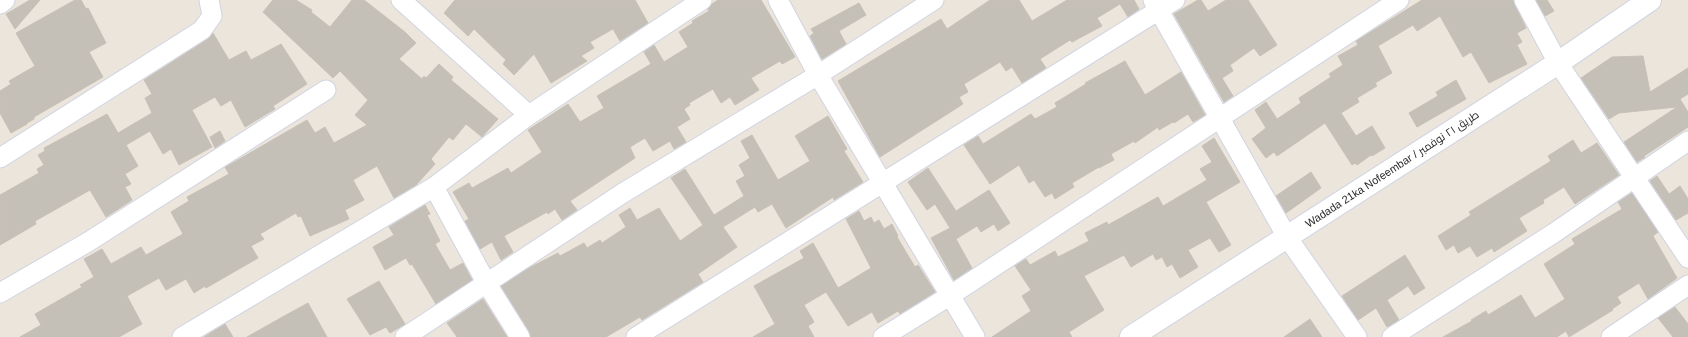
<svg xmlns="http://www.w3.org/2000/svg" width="1688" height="337" viewBox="0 0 1688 337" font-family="Arial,Cairo,sans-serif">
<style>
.building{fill:#c4bfb7;stroke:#c7c1b6}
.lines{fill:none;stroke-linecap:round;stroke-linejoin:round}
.minor-casing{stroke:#d1d4e2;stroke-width:21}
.tertiary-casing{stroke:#d1d4e2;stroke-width:24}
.minor{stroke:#fff;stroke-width:19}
.tertiary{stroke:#fff;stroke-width:22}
.labels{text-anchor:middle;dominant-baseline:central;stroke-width:3;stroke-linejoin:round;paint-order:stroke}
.street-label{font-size:11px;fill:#2a2a2a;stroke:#fff}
</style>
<rect width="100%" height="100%" fill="#ebe5dc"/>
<g class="building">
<polygon points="30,0 40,0 15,29 6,14"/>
<polygon points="75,0 81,0 86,9 88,8 106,43 89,52 103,77 34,117 34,119 27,123 27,124 11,133 0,113 0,91 11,84 9,81 35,66 16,33"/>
<polygon points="273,0 296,0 312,10 311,12 330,27 352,0 364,0 405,32 416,43 399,59 422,79 424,76 426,78 439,64 453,77 451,80 498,119 482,137 466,124 453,140 449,137 431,159 435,164 416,185 394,198 377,166 353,180 364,200 345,210 349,219 310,236 301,216 298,217 296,213 260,234 264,239 251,246 258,258 206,288 205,286 194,293 186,279 166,290 159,278 127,296 142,324 119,337 20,337 41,325 35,314 82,287 80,285 94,277 84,259 102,249 111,264 141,247 146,255 183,234 171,212 189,201 187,197 229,174 225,167 236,161 307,120 315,133 325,127 334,143 367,125 355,115 368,100 340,71 333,78 263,12"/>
<polygon points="455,0 635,0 648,23 620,41 613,29 590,42 594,48 581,56 587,61 551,83 534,54 514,75 503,64 506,60 474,29 468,36 444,13"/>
<polygon points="718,0 761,0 795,57 782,64 780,61 751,78 759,90 735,105 730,97 721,103 713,89 689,103 690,105 684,109 690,119 677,127 686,142 674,149 670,141 653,151 645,138 630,147 635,158 570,201 577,210 562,220 555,209 548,214 547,212 504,236 513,252 501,260 492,242 480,249 465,221 469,219 453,192 469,183 472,188 508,168 511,173 542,152 528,130 568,104 580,122 604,108 597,96 651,64 644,52 654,45 664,62 688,47 679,32 693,23 692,21 709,11 708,9 712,4"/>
<polygon points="990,0 1019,0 1032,21 1067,0 1134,0 1139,9 1128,17 1120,4 1097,18 1102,26 1072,42 1070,40 1040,59 1046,68 1022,83 1012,67 1006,71 1000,62 964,84 968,92 959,97 963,104 880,157 838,81 941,19 947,29"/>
<polygon points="1198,0 1201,0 1208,11 1226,0 1248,0 1277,45 1260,56 1254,48 1230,65 1233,71 1222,78 1233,96 1224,102 1174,14"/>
<polygon points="1422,0 1513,0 1526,28 1517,33 1522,42 1517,45 1527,64 1489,83 1471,52 1463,57 1440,16 1417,31 1413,25 1378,46 1392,73 1375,83 1377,86 1357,98 1359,102 1341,113 1356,136 1372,126 1385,148 1372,156 1371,155 1357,165 1355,163 1352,165 1325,123 1277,156 1274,152 1266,158 1252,139 1266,128 1255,110 1266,102 1277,119 1301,103 1299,98 1331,77 1329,74 1343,65 1338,56 1358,45 1356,41"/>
<polygon points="1536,0 1547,0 1554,11 1545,16"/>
<polygon points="859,3 866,15 839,31 846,44 822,59 810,36 814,33 811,29"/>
<polygon points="213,33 229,60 246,51 251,60 281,44 307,84 273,106 275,109 245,127 231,100 221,106 215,97 192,110 212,147 179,165 171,149 163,154 150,131 126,145 138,166 125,174 131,184 125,187 132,200 106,217 90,190 35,221 36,224 0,245 0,195 39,173 37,169 44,165 38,155 45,151 44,148 107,114 118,133 152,113 145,98 152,94 144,80 208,39"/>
<polygon points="1643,56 1650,92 1688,68 1688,94 1680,99 1688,112 1688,127 1644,156 1645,157 1637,162 1624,142 1677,107 1619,113 1609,119 1581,78 1612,57"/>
<polygon points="1125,61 1145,95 1181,72 1205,115 1193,122 1188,114 1174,123 1173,122 1159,130 1158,127 1135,143 1134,141 1111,154 1114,160 1099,168 1099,167 1072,183 1074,187 1055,199 1052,193 1045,197 1034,180 1029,183 1019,165 990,184 964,145 978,136 983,144 1031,114 1035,119 1057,107 1055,103 1086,84 1085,83"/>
<polygon points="1456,80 1466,99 1417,127 1409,113 1438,96 1436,92"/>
<polygon points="828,116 847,149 844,151 863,182 834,200 833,197 786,228 772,204 758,212 755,207 723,227 737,247 698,274 703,282 642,320 640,317 606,337 531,337 529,331 501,286 529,268 558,253 560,256 584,243 587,248 600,240 602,243 626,227 619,215 630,208 637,220 659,208 680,241 703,225 671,178 685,169 714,215 744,196 736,181 745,176 739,165 750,158 741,141 752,135 778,180 810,161 795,136"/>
<polygon points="220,131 225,141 215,148 210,137"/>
<polygon points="1214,138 1240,182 1206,202 1231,245 1219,252 1210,238 1188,250 1198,267 1180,278 1172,264 1167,267 1162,257 1156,260 1153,254 1131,267 1124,255 1084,276 1104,310 1069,332 1072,337 992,337 1031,311 1022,296 1031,290 1015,266 1026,259 1030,265 1055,251 1058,257 1089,241 1085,233 1107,222 1108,225 1158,197 1163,206 1207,180 1200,169 1212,162 1202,146"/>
<polygon points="1573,140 1581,153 1597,143 1619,175 1575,204 1564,187 1543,200 1544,203 1519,218 1527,231 1494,252 1492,248 1477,257 1470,246 1458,253 1454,245 1446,250 1438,236 1471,215 1469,212 1551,161 1548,156"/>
<polygon points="928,168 956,211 989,190 1010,223 998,231 994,224 981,232 977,226 956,239 972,268 954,280 931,238 950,228 935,204 927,210 908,182"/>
<polygon points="1311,172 1321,188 1286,213 1276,196"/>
<polygon points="1657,176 1669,194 1680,186 1688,199 1688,213 1676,220 1650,181"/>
<polygon points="1632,193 1658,232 1653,236 1677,278 1648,299 1639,283 1617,297 1621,303 1612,309 1613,310 1569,337 1566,331 1557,337 1443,337 1472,321 1471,320 1486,311 1488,315 1521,295 1535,318 1565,299 1544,264 1575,244 1572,239 1622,209 1618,202"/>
<polygon points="425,205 430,214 427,215 440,241 435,244 450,270 463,263 472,280 436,304 412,264 410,265 406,258 385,270 373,247 394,235 389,227"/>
<polygon points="859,211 864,221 871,217 874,223 879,220 884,229 892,224 898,236 897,237 915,267 918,265 935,292 900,314 898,311 878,323 872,312 848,326 826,292 804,305 814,322 808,326 814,337 753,337 775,324 754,286 804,258 800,251 813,243 838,288 871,268 846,219"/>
<polygon points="1405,255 1425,288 1414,295 1408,286 1387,300 1399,320 1387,327 1376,308 1358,320 1342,296"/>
<polygon points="379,281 405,324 390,333 386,327 370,335 347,299"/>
<polygon points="483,299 507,337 457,337 447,323"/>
<polygon points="308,303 327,337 247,337 286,315"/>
<polygon points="1675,307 1688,324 1688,337 1673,337 1658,318"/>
<polygon points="1310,319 1322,337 1284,337"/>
<polygon points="225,324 233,337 204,337"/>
</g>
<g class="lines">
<defs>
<g id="minor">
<polyline points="401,0 529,115"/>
<polyline points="778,0 818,75 975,337"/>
<polyline points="1153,0 1287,237 1357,337"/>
<polyline points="1524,0 1558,63 1688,258"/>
<polyline points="0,4 5,0"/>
<polyline points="0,158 202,30 212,16 209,0"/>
<polyline points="434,187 487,284 520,337"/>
<polyline points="0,293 88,242 326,90"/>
<polyline points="182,337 434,187 529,115 702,0"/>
<polyline points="405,337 623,193 818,75 934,0"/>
<polyline points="636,337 1175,0"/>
<polyline points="883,337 951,295 1399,0"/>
<polyline points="1392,337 1554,233 1688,141"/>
<polyline points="1611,337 1688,285"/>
</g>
<polyline id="tertiary" points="1131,337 1558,63 1650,0"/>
</defs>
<use href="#minor" class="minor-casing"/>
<use href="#tertiary" class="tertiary-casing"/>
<use href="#minor" class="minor"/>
<use href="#tertiary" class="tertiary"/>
</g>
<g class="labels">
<g class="street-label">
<text transform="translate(1392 169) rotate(-33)">Wadada 21ka Nofeembar / طريق ٢١ نوفمبر</text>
</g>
</g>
</svg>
